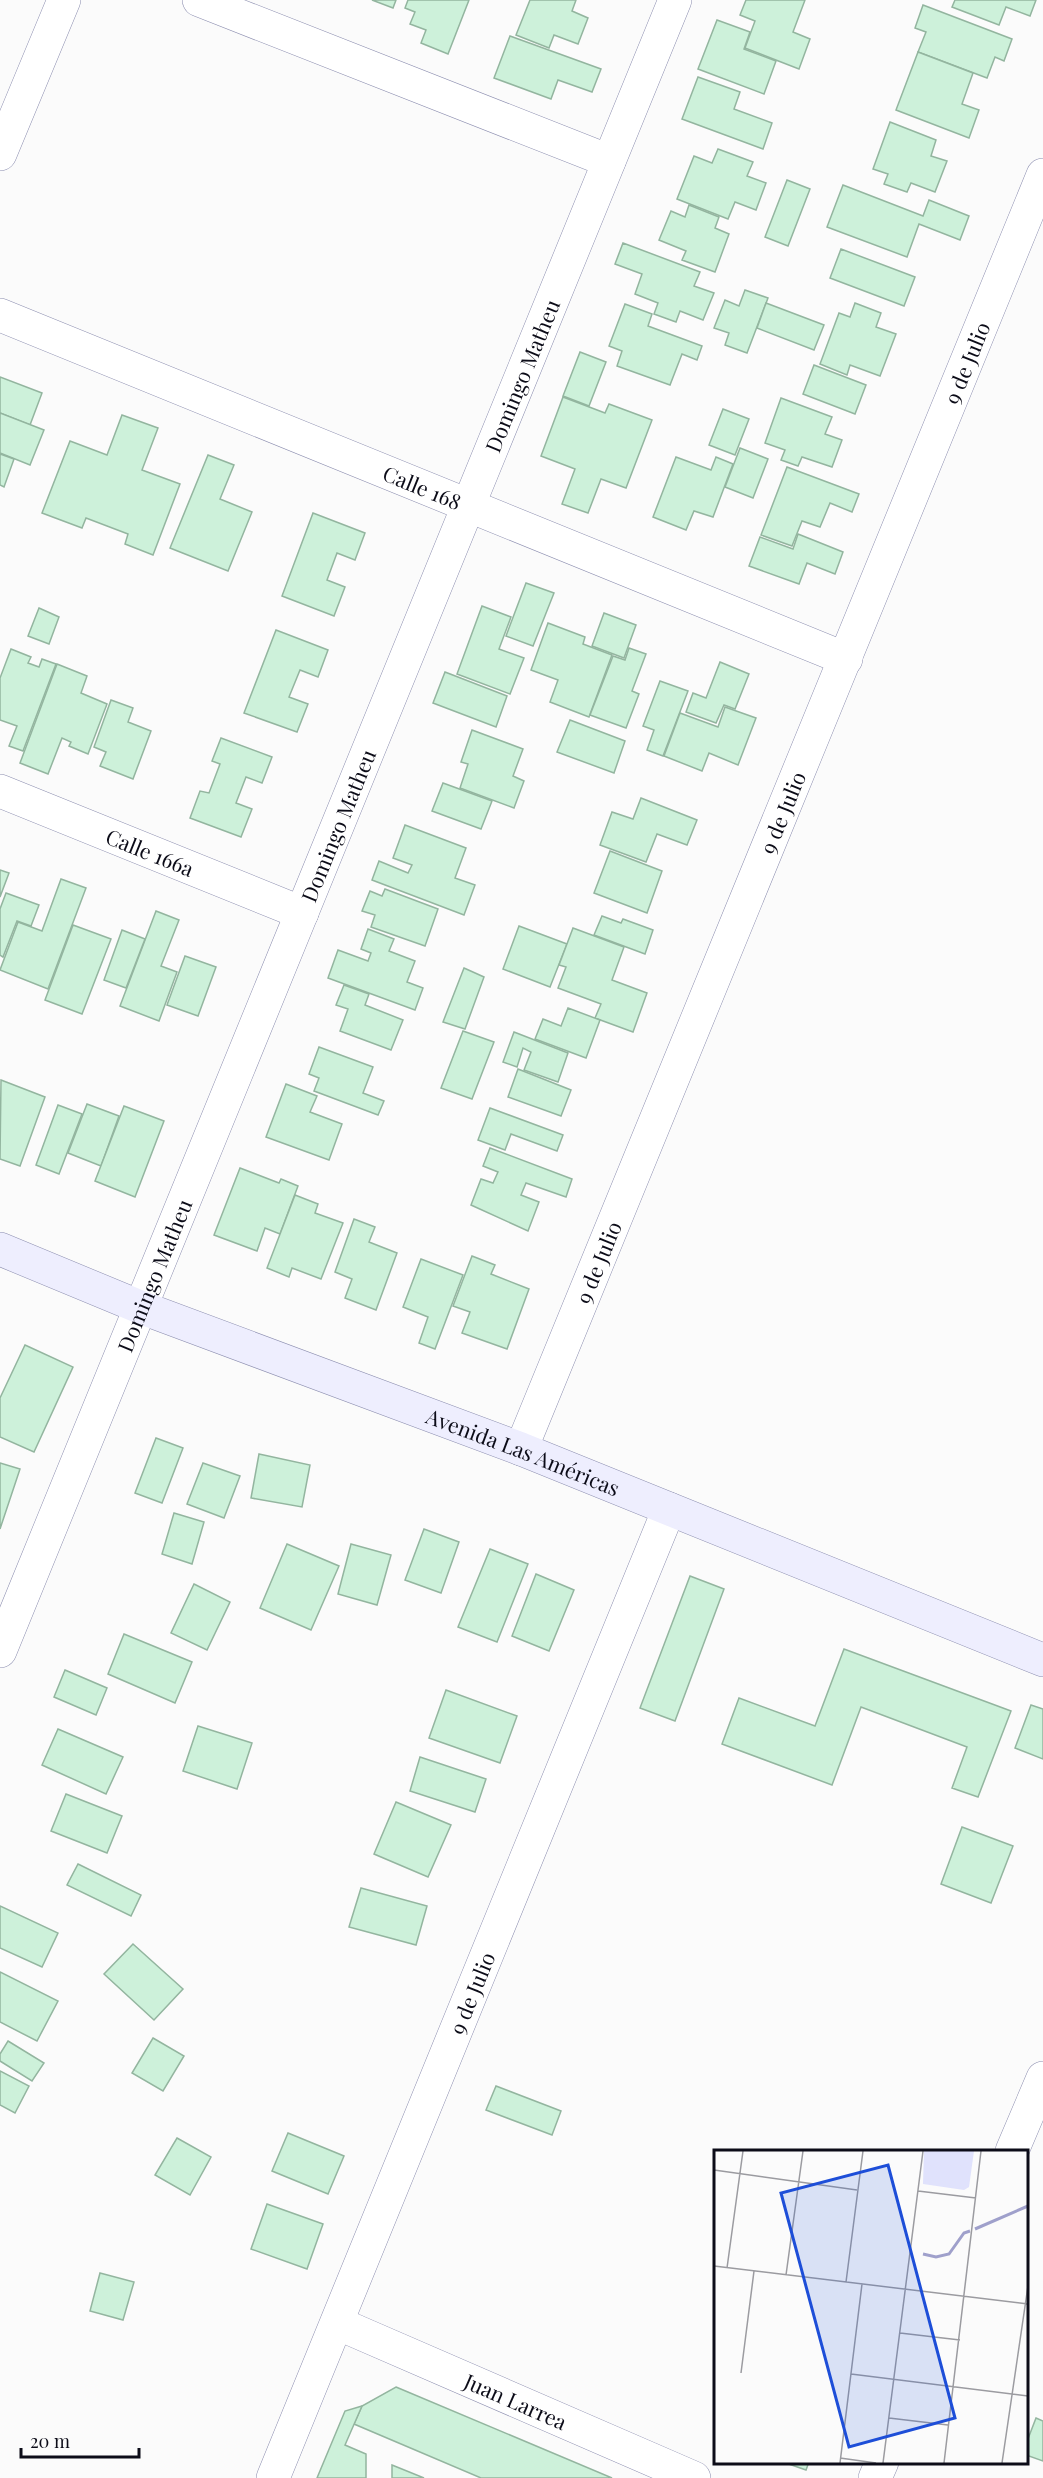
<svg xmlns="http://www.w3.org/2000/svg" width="1043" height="2478" viewBox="0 0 1043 2478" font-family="'Playfair Display',serif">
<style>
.building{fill:#cdf1da;stroke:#93b59f;stroke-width:1.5}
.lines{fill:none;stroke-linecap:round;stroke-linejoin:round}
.street-casing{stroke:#8e90b1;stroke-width:34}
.secondary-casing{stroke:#8e90b1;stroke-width:34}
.street{stroke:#fff;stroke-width:33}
.secondary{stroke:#eeeefe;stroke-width:33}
.labels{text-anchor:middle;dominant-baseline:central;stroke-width:5;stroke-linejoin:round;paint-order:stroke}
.street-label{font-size:21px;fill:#0c0c18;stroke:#fbfbfb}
.inset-river{fill:none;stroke:#9fa0cb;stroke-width:3}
.inset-road{fill:none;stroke:#9b9ba0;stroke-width:1.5}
.view{fill:#1d4ed8;fill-opacity:0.15;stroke:#1d4ed8;stroke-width:3}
.inset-edge{fill:none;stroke:#0c0c18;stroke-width:3}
</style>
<rect width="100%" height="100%" fill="#fbfbfb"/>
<g class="building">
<polygon points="372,0 396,0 393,8"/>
<polygon points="408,0 469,0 448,54 421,43 426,30 410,24 415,12 405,8"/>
<polygon points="530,0 576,0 572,11 588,18 578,44 554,35 549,48 516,35"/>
<polygon points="746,0 805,0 793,32 810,39 799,69 745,48 755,21 740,15"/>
<polygon points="955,0 1036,0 1030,16 1006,7 999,25 952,7"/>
<polygon points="923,5 1012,39 1004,61 995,57 987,78 918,52 926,32 915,28"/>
<polygon points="717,20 750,32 744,49 776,61 764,94 698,69"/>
<polygon points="510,36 601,69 592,92 558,80 551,99 494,78"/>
<polygon points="918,52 973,73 962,104 979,110 969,138 896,110"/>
<polygon points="698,77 740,92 734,109 772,123 763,149 682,119"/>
<polygon points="890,122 936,140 931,156 947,161 935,192 911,183 907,192 884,184 888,174 873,169"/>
<polygon points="718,149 753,162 747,176 766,183 756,210 735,202 728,219 677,199 694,156 712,163"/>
<polygon points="787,180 810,189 788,246 765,237"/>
<polygon points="843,185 923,216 929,200 969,216 960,240 919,224 907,257 827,227"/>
<polygon points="689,205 719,217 715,228 729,234 715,272 682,260 686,251 659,240 671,211 685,217"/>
<polygon points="623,243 700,272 694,286 714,293 703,320 680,311 676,322 654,314 658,303 635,294 642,274 615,264"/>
<polygon points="841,249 915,277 904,306 830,278"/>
<polygon points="745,290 768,298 747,353 725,345 729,333 714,328 725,300 739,306"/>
<polygon points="766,303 824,325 814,350 757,328"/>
<polygon points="855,303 881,313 876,327 896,334 880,376 850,365 847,375 820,364 839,313 850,317"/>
<polygon points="625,304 652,314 648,326 702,346 697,360 682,354 670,385 617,366 622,351 609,346"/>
<polygon points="580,352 606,362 589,406 563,396"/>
<polygon points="814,365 866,385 855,414 803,394"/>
<polygon points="0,377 42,393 30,425 0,413"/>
<polygon points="563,397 605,413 609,404 652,420 626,488 601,479 588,513 562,504 575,469 541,456"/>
<polygon points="781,398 832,417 825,434 842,440 832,467 802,457 798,466 781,460 785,450 765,443"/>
<polygon points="723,409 749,419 735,455 709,445"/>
<polygon points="0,413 44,430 30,465 0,453"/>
<polygon points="122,415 158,428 142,470 180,484 153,555 125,544 128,534 86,518 82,528 42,513 70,441 107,455"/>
<polygon points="740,448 768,459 753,498 725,487"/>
<polygon points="0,454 14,459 4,487 0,485"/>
<polygon points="208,455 234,465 220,499 252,512 228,571 170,548"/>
<polygon points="676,457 711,470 716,457 733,464 713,517 694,511 686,530 653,517"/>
<polygon points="787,467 859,494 852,512 830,503 820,527 802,521 792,546 761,535"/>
<polygon points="313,513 365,533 355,560 337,553 327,580 345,587 334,616 282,596"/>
<polygon points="798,534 843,552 835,574 807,563 799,584 749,566 760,537 793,549"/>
<polygon points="526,583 554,593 533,646 506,636"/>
<polygon points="482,606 511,617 499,649 524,658 510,694 457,674"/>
<polygon points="39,608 59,617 49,644 28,636"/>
<polygon points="604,613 636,625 624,658 592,646"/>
<polygon points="548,623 585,637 583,644 612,655 589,717 550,702 558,680 531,670"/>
<polygon points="276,630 328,650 318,677 300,670 289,697 308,704 297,732 244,713"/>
<polygon points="629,648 646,654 632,691 639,694 626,728 590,715 613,656 625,660"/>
<polygon points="11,649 31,657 28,663 39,667 42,659 56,664 23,751 9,746 17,726 0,720 0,678"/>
<polygon points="720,662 749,674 735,709 724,705 716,723 686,712 693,693 706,698"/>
<polygon points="57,664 87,676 81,693 107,704 88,754 69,746 71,742 62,738 48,774 20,763"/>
<polygon points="445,672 507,696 496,727 433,703"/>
<polygon points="660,681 688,691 663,756 647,750 654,730 643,726"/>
<polygon points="111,700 133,708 128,722 151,731 133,779 100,766 106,752 94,747"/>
<polygon points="725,707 756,718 738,765 709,753 702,771 664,756 680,713 718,727"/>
<polygon points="570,720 625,741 614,773 557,752"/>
<polygon points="472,730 523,749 513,776 524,781 514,808 460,788 468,764 461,762"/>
<polygon points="221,738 272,757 262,783 246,777 236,803 252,809 241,837 190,818 200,791 209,793 220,764 212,761"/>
<polygon points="443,783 492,801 481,829 432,811"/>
<polygon points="641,798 697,820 687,845 657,834 646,862 600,845 612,812 633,819"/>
<polygon points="405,825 466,848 455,878 475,885 464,915 372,880 379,861 408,873 412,865 393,858"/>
<polygon points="610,851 662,871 647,913 594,893"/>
<polygon points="0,870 9,873 0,897"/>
<polygon points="61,879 86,888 48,989 0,970 18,922 42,931"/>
<polygon points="385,889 438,909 425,946 371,927 375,915 362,911 370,891 382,896"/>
<polygon points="6,893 39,905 31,926 17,921 3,957 0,955 0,909"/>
<polygon points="156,911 179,920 161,966 177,972 159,1021 120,1006"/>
<polygon points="602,916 621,923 623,919 653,930 645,954 594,935"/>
<polygon points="73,925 111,939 82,1014 45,1000"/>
<polygon points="519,926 567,944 550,987 503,969"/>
<polygon points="573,928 624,947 612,980 647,993 633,1032 595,1018 601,1004 558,988 566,967 559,965"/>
<polygon points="368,929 394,939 389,951 415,961 407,982 423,988 415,1010 328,978 338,950 368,961 371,953 361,949"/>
<polygon points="122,930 145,939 126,988 104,980"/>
<polygon points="185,956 216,967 198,1016 167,1005"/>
<polygon points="464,968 484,977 465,1029 443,1022"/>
<polygon points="344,985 369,994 365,1005 403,1020 391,1050 340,1031 348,1009 336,1005"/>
<polygon points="568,1008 600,1020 586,1058 535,1039 543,1019 561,1026"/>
<polygon points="463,1031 494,1042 472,1099 441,1088"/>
<polygon points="514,1032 568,1053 558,1082 524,1070 531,1052 523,1048 517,1067 503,1062"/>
<polygon points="319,1047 373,1067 363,1093 384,1101 378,1115 314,1091 319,1078 309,1074"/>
<polygon points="518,1069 571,1090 561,1116 508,1097"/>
<polygon points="1,1080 45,1097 20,1166 0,1159"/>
<polygon points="286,1084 317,1096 310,1112 342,1124 329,1160 266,1137"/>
<polygon points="87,1104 119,1116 101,1166 68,1153"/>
<polygon points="58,1105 82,1114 59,1174 36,1165"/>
<polygon points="124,1106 164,1121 135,1197 95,1181"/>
<polygon points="490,1108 563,1135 557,1151 511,1134 505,1150 478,1140"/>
<polygon points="490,1148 572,1179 566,1197 526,1183 521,1195 539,1202 528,1231 471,1205 481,1179 493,1183 498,1172 483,1166"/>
<polygon points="240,1168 279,1183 281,1179 298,1186 280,1234 265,1228 257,1251 214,1235"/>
<polygon points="295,1195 318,1204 315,1213 343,1223 321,1279 292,1268 289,1277 267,1268"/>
<polygon points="354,1219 375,1227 369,1242 397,1253 376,1310 345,1298 352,1279 335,1272"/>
<polygon points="472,1256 495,1265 491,1274 529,1289 507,1349 462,1333 470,1312 453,1306"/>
<polygon points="421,1259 463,1275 435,1349 419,1343 428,1317 403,1307"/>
<polygon points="25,1345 73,1367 34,1452 0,1437 0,1398"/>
<polygon points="156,1438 183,1448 162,1503 135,1493"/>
<polygon points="259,1454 310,1465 302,1507 251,1498"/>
<polygon points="0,1463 20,1469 0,1529"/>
<polygon points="203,1463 240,1476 224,1518 187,1504"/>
<polygon points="174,1513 204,1522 192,1564 162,1554"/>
<polygon points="424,1529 459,1542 441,1593 405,1580"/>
<polygon points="287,1544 339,1566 311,1630 260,1608"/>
<polygon points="351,1544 391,1555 377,1605 338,1594"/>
<polygon points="490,1549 528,1564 497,1642 458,1627"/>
<polygon points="536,1574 574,1590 549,1651 512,1636"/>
<polygon points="690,1576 724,1589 675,1721 640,1708"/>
<polygon points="194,1584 230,1602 207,1650 171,1633"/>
<polygon points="124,1634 192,1662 175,1703 108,1674"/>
<polygon points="844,1649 1011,1711 978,1797 952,1788 967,1747 861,1707 832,1785 722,1744 739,1698 815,1726"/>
<polygon points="65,1670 107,1688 96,1715 54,1697"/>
<polygon points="446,1690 517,1716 500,1763 429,1738"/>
<polygon points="1031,1705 1043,1709 1043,1759 1015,1748"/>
<polygon points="198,1726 252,1743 237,1789 183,1771"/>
<polygon points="58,1729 123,1757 106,1794 42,1765"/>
<polygon points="420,1757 486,1779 475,1812 410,1791"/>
<polygon points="66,1794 122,1816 107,1853 51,1831"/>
<polygon points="396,1802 451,1825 428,1877 374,1854"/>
<polygon points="962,1827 1013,1846 991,1903 941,1884"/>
<polygon points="78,1864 141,1895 131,1916 67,1885"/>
<polygon points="361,1888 427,1906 416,1945 349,1927"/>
<polygon points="0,1906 58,1933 42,1967 0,1948"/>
<polygon points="133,1944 183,1989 154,2020 104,1974"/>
<polygon points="0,1972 58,2001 37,2041 0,2022"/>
<polygon points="153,2038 184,2056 163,2091 132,2073"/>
<polygon points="8,2041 44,2063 32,2081 0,2061 0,2054"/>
<polygon points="0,2071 29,2086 15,2113 0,2105"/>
<polygon points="496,2086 561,2111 552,2135 486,2110"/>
<polygon points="288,2133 344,2156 328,2194 272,2171"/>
<polygon points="177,2138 211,2157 190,2195 155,2175"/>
<polygon points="267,2204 323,2224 307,2269 251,2249"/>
<polygon points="100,2273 134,2282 123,2320 90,2311"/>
<polygon points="396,2387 612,2478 481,2478 354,2424 362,2406"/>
<polygon points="362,2406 345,2445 366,2454 366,2478 317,2478 345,2411"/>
<polygon points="1036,2418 1043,2421 1043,2461 1026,2455 1026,2444"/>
<polygon points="783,2462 809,2462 806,2470"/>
<polygon points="392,2465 424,2478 392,2478"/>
</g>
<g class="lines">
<defs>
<g id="street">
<polyline points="199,0 609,161"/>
<polyline points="0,154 64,0"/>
<path id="s1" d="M0,315l846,344"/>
<path id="s2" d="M0,791l302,122"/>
<path id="s3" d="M521,1449l522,-1274"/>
<path id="s4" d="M0,1651l675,-1651"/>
<polyline points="1012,2151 1043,2078"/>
<path id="s5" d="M337,2323l357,155"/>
<path id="s6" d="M273,2478l396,-969"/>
<polyline points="875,2478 882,2462"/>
</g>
<g id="secondary">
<path id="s7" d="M0,1249l140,58 381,142 522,211"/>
</g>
</defs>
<use href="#street" class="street-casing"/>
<use href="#secondary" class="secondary-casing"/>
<use href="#street" class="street"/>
<use href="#secondary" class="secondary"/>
</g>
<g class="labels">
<g class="street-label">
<text stroke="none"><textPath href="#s3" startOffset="1174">9 de Julio</textPath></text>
<text stroke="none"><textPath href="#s4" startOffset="1378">Domingo Matheu</textPath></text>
<text stroke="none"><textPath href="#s1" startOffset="456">Calle 168</textPath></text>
<text stroke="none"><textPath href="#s3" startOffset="688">9 de Julio</textPath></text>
<text stroke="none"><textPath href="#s4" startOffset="892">Domingo Matheu</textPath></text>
<text stroke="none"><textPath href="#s2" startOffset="162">Calle 166a</textPath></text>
<text stroke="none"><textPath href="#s3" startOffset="202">9 de Julio</textPath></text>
<text stroke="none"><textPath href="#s4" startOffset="406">Domingo Matheu</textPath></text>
<text stroke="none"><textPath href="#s7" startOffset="561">Avenida Las Américas</textPath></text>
<text stroke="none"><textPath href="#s6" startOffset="524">9 de Julio</textPath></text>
<text stroke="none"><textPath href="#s5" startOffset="195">Juan Larrea</textPath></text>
</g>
</g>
<g transform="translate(714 2150)">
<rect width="314" height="314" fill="#fbfbfb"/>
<path d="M210,1h50l-5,36 -5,3 -41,-6z" fill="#e0e2fc"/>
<path class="inset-river" d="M261,79l53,-23M209,104l13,3 13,-3 15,-21 6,-2"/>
<path class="inset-road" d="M0,20l143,20M204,41l58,7M0,116l314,38M13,118l16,-117M72,125l17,-124M132,132l17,-131M186,183l60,7M27,223l13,-102M137,224l177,22M175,268l59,7M126,308l36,5M126,313l22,-179M169,313l40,-312M230,313l37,-312M288,313l26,-177"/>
<path class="view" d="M174,15l67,253 -106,29 -68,-254z"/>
<rect width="314" height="314" class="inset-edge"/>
</g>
<path d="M21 2448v9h118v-9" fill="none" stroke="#0c0c18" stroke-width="3"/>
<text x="30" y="2448" font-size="18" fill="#0c0c18" stroke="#fbfbfb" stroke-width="4.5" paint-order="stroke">20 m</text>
</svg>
